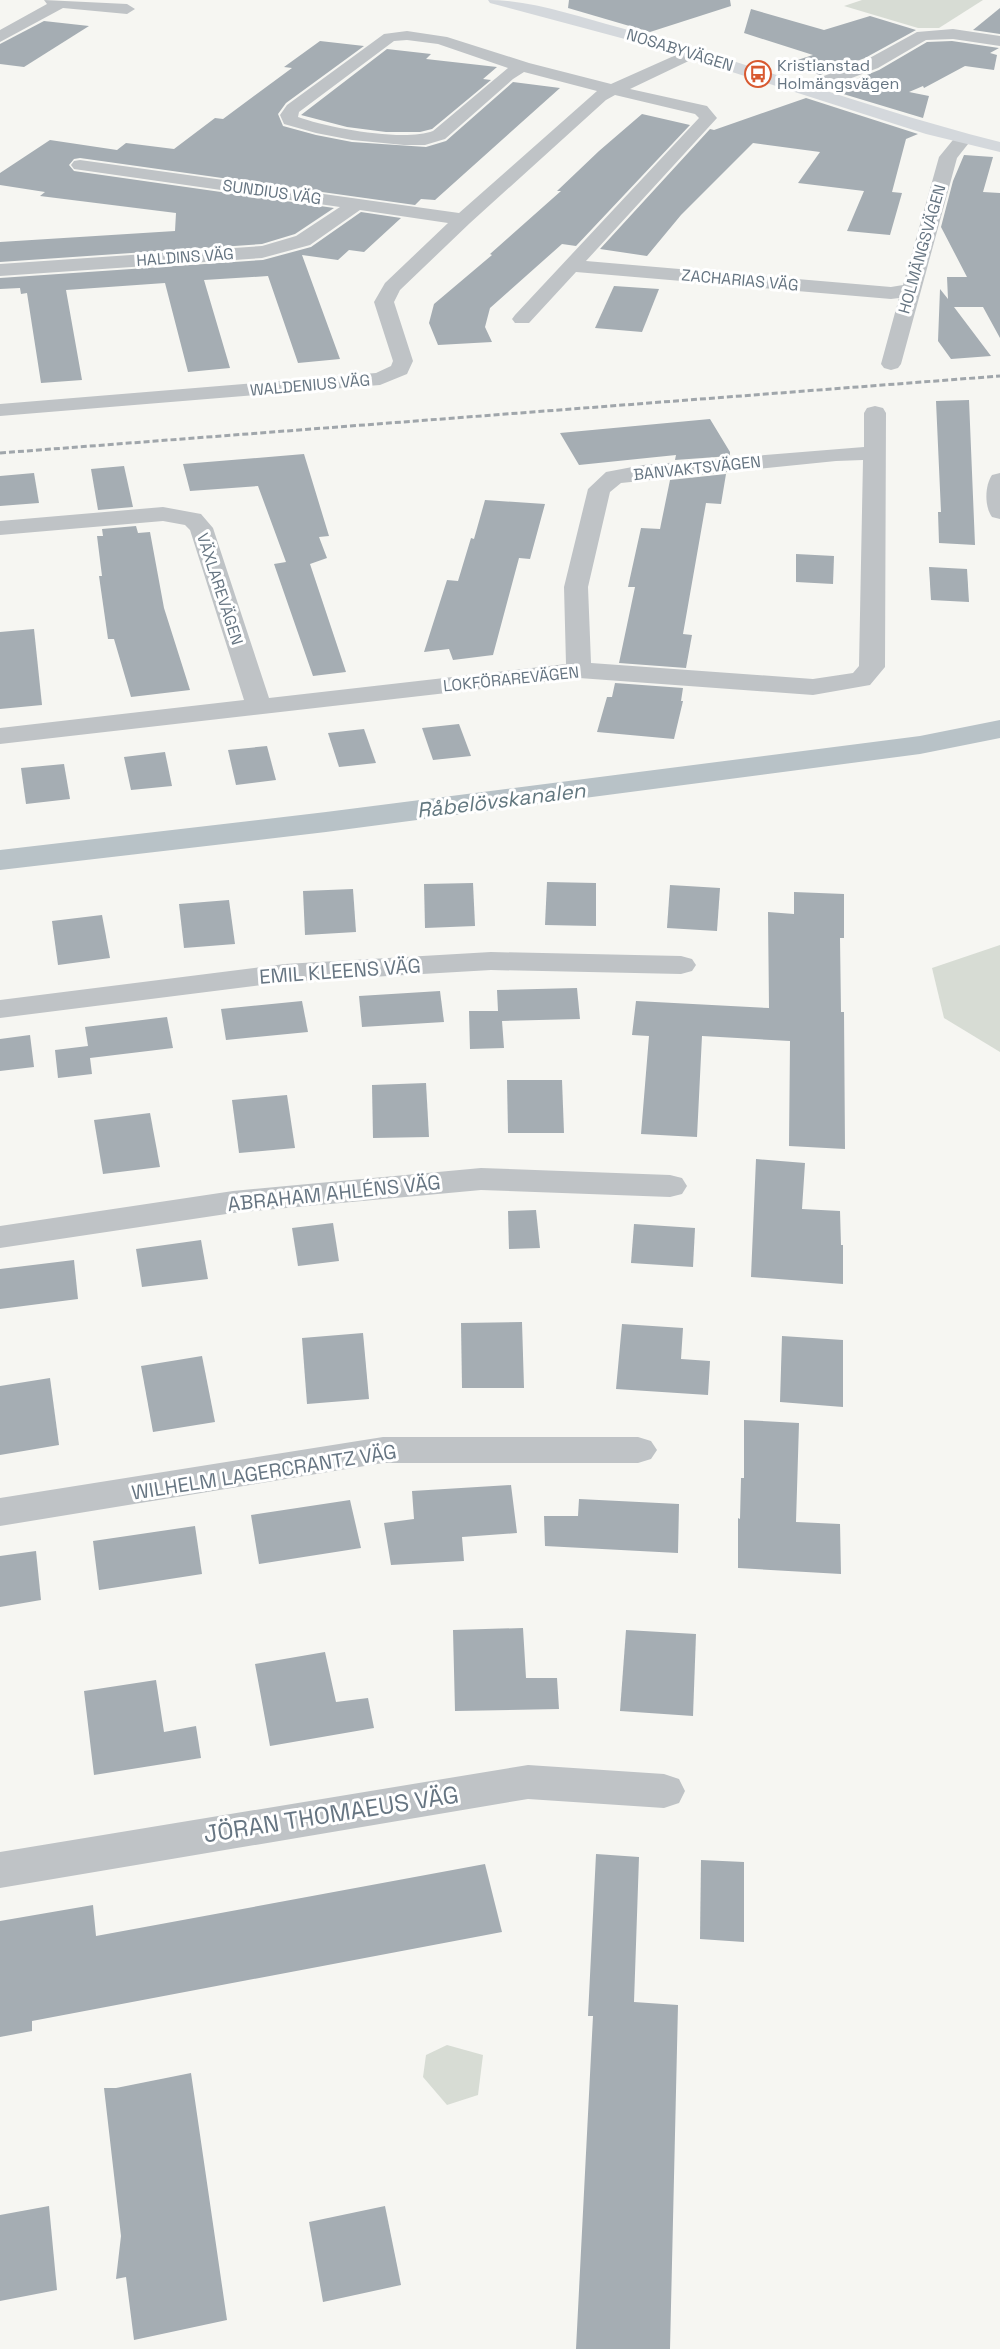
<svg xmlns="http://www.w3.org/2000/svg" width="1000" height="2349" viewBox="0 0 1000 2349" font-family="'Space Grotesk',sans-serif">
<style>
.green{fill:#d7dcd4}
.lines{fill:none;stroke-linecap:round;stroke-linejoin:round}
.canal{fill:#b8c2c7;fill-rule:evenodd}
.building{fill:#a5adb3}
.minor{fill:#bfc3c6;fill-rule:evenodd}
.secondary{fill:#d4d8dc;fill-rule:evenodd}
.rail{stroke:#a0a6ab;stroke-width:3;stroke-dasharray:6 3;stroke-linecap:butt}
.labels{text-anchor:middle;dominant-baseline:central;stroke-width:6;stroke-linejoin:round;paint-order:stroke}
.far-street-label{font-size:16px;fill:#667582;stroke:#fff}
.far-poi-label{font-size:16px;fill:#667582;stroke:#fff;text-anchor:start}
.street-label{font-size:20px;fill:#667582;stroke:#fff}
.water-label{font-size:21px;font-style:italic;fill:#62777f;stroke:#fff}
.near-street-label{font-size:24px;fill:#667582;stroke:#fff}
</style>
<rect width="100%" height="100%" fill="#f6f6f2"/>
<g class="green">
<polygon points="862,0 983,0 939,28 918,28 844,6"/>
<polygon points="1000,945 1000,1052 944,1018 932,968"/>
<polygon points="447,2045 483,2055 478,2095 447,2105 423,2077 426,2055"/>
</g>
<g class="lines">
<polygon class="canal" points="1000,720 1000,738 920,754 326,832 0,870 0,850 326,812 920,736"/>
</g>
<g class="building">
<polygon points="569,0 730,0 731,6 650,32 568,8"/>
<polygon points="1000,8 1000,34 973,30"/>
<polygon points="751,9 824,30 870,16 916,30 865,58 820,75 785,64 813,55 744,33"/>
<polygon points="44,21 89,26 24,67 0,64 0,44"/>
<polygon points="320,41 364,46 286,103 278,114 283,126 316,135 352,142 426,147 446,141 513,82 560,88 435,200 421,199 415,205 80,158 74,159 69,165 74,171 334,208 295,234 262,244 0,262 0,242 175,231 176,213 40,196 45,192 0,185 0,173 50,140 117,150 126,143 174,149 215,118 223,119 292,68 284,67"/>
<polygon points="952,41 999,48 990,53 997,55 994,70 965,66 924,88 923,86 909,92 929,96 923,118 830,90 879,70 927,42"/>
<polygon points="387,49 431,54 426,59 497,67 483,79 491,80 432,129 420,132 386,132 347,127 301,115"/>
<polygon points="806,98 918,134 906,139 892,192 902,193 890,235 847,231 864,191 798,183 820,152 753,143 681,215 647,256 600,249 710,129 714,130"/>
<polygon points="642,114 690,125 576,246 562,244 490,308 485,327 492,342 438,345 429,323 434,304 492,255 490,254 561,191 557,191 599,151"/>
<polygon points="964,155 993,157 983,192 1000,193 1000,338 983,307 954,307 991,356 951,359 938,341 940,289 948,299 947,277 967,277 941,227 953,181"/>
<polygon points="361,212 401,218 364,252 349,250 338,260 302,255 340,359 298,363 268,276 204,280 230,368 188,372 165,283 66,290 82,380 41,383 27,293 21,294 20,288 0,289 0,278 263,260 311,247"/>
<polygon points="614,286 659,289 642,332 595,328"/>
<polygon points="969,400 975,545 939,543 938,512 941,512 936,401"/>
<polygon points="710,419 730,452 730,456 675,460 676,455 579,465 560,433"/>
<polygon points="304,454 329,536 319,537 327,558 310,564 346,672 313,676 274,564 286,562 258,486 190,491 183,464"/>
<polygon points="124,466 133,507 98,510 91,469"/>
<polygon points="34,473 39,503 0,506 0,476"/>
<polygon points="726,474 721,504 706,503 683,634 692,635 686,668 619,663 635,587 628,587 641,528 660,529 670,480"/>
<polygon points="485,500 545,504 530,559 519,558 493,655 453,660 449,649 424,652 447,580 458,581 471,538 474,539"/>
<polygon points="136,526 138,533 150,532 164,608 190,690 131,697 114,639 108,639 99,576 102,576 97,536 103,536 102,529"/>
<polygon points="796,554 834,556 833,584 796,582"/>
<polygon points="929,567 967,569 969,602 931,600"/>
<polygon points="34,629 42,705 0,709 0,632"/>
<polygon points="615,683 683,688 681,701 683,701 674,739 597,732 607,697 612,697"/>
<polygon points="459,724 471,756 433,760 422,728"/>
<polygon points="364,729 376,763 339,767 328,733"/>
<polygon points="267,746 276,780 236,785 228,750"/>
<polygon points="165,752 172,786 131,790 124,757"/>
<polygon points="64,764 70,799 26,804 21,768"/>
<polygon points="547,882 596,883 596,926 545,925"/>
<polygon points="473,883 475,926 425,928 424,884"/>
<polygon points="670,885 720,888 717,931 667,928"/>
<polygon points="353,889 356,932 305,935 303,891"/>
<polygon points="794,892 844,894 844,938 840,938 841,1012 844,1012 845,1149 789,1146 790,1041 702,1036 697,1137 641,1134 649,1036 632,1035 636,1001 769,1008 768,912 794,914"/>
<polygon points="229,900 235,944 184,948 179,904"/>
<polygon points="102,915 110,958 58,965 52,921"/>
<polygon points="577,988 580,1019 502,1021 504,1048 470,1049 469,1011 498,1011 497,990"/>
<polygon points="440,991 444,1022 362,1027 359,996"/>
<polygon points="302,1001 308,1032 226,1040 221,1009"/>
<polygon points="167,1017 173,1048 90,1058 92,1074 58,1078 55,1050 88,1046 85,1027"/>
<polygon points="30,1035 34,1067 0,1071 0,1039"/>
<polygon points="507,1080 562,1080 564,1133 508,1133"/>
<polygon points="426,1083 429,1137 373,1138 372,1085"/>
<polygon points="287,1095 295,1148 239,1153 232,1100"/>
<polygon points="150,1113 160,1167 103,1174 94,1120"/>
<polygon points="756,1159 805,1163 802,1209 840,1211 841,1245 843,1245 843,1284 751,1277"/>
<polygon points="536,1210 540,1248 509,1249 508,1211"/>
<polygon points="333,1223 339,1261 298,1266 292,1228"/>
<polygon points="634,1224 695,1228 693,1267 631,1263"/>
<polygon points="201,1240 208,1279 142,1287 136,1249"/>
<polygon points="74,1260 78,1299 0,1309 0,1269"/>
<polygon points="522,1322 524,1388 462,1388 461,1323"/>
<polygon points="622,1324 683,1328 681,1359 710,1361 708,1395 616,1389"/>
<polygon points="363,1333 369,1399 307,1404 302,1338"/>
<polygon points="782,1336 843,1340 843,1407 780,1402"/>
<polygon points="202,1356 215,1422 153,1432 141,1366"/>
<polygon points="50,1378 59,1445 0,1455 0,1386"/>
<polygon points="744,1420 799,1423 796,1522 840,1524 841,1574 738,1568 738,1518 740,1519 741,1478 744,1478"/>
<polygon points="511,1485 517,1533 462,1537 464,1561 391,1565 384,1523 414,1519 412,1491"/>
<polygon points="579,1499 679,1504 678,1553 545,1546 544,1516 578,1516"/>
<polygon points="350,1500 361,1548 259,1564 251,1515"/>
<polygon points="195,1526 202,1574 99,1590 93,1541"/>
<polygon points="36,1551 41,1600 0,1607 0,1556"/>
<polygon points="523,1628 526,1678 557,1678 559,1709 455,1711 453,1630"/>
<polygon points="626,1630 696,1634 693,1716 620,1711"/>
<polygon points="325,1652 336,1702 368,1698 374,1728 270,1746 255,1664"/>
<polygon points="156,1680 164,1732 196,1726 201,1758 94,1775 84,1691"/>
<polygon points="596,1854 639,1857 634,2002 678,2005 670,2349 576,2349 593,2016 588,2016"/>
<polygon points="701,1860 744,1862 744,1942 700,1939"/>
<polygon points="485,1864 502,1932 32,2021 32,2031 0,2037 0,1921 93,1905 96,1936"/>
<polygon points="191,2073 227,2320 134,2340 126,2277 116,2279 121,2236 104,2088 116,2088"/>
<polygon points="49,2206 57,2290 0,2301 0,2215"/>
<polygon points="385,2206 401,2285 323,2302 309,2222"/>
</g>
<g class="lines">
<g class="minor">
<polygon points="44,0 127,4 135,9 127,14 63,8 0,42 0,30 47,4"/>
<polygon points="953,29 1000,36 1000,46 953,39 926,40 878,68 812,93 800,93 798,89 800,85 866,60 917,32"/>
<path d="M407,31l40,6 82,26 82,21 74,-33h12l2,3 -2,3 -67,32 77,17 10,12 -131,143 305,26 12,-2 36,-128 18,-22h12l3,4 -15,19 -56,206 -3,4 -7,2 -7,-2 -3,-4 18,-66 -8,1 -315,-27 -47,51h-14l-3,-4 3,-4 184,-197 -4,-4 -80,-19 -9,5 -136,123 -70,67 -6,12 19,59 -6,13 -27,11 -380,31v-12l376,-31 15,-7 2,-5 -19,-59 11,-19 63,-60 -88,-13 -50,35 -48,13 -262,18v-12l262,-18 34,-10 44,-29 -266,-38 -3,-4 3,-4 6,-1 379,53 138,-122 -73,-19 -11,7 -68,60 -20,6h-21l-52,-5 -36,-7 -32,-9 -4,-9 7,-10 97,-71zM407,40l31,4 70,24 -75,63c-29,11 -105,-3 -135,-14l1,-5 95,-71z"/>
<path d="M875,406l8,2 3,5 -1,254 -15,18 -57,10 -234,-17 -579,66v-16l244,-28 -54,-170 -5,-5 -22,-4 -163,14v-14l163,-14 38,7 12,14 56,170 297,-34 -2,-77 24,-98 18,-17 37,-7 221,-18v-34l3,-5zM863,460l-4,206 -6,7 -40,6 -222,-16 -3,-76 22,-95 11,-9 215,-22z"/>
<path d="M1000,473v46l-8,-2c-8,-11 -7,-32 0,-42z"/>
<polygon points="491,952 681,956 692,959 696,965 692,971 681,974 491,970 285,982 0,1018 0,1000 285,964"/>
<polygon points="481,1168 670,1175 682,1178 687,1186 682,1194 670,1197 481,1190 233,1213 0,1248 0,1226 233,1191"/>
<polygon points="383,1437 638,1437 651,1441 657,1450 651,1459 638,1463 383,1463 0,1526 0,1498"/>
<polygon points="528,1765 664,1774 679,1779 685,1791 679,1803 664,1808 528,1799 0,1888 0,1852"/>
</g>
<path class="secondary" d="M488,0c45,0 90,17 133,28 127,34 251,82 379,114v10l-74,-18 -275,-88 -161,-43z"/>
<polyline class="rail" points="0,453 1000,376"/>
</g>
<defs>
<symbol id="bus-ring" viewBox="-11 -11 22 22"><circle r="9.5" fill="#fff" stroke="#d85930" stroke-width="1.5"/><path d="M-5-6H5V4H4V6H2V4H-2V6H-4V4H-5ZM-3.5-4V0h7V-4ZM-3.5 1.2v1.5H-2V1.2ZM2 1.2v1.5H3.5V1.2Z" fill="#d85930"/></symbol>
</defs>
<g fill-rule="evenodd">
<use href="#bus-ring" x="743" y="59" width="30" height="30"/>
</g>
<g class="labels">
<g class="far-street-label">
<text transform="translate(680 50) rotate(17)">NOSABYVÄGEN</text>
<text transform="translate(272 192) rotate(8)">SUNDIUS VÄG</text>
<text transform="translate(922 249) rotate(-74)">HOLMÄNGSVÄGEN</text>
<text transform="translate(185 257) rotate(-4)">HALDINS VÄG</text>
<text transform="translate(740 280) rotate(5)">ZACHARIAS VÄG</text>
<text transform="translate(310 385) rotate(-5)">WALDENIUS VÄG</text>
<text transform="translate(697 468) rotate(-6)">BANVAKTSVÄGEN</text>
<text transform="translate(220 589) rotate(72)">VÄXLAREVÄGEN</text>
<text transform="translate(511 679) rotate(-6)">LOKFÖRAREVÄGEN</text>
</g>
<g class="far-poi-label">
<text x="777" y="65">Kristianstad<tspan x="777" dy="18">Holmängsvägen</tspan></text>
</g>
<g class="street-label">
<text transform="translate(340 971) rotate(-4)">EMIL KLEENS VÄG</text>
<text transform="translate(334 1193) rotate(-6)">ABRAHAM AHLÉNS VÄG</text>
<text transform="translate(264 1472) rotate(-9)">WILHELM LAGERCRANTZ VÄG</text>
</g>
<g class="water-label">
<text transform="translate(501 800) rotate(-7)">Råbelövskanalen</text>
</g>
<g class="near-street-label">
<text transform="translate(331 1814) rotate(-9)">JÖRAN THOMAEUS VÄG</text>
</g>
</g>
</svg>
